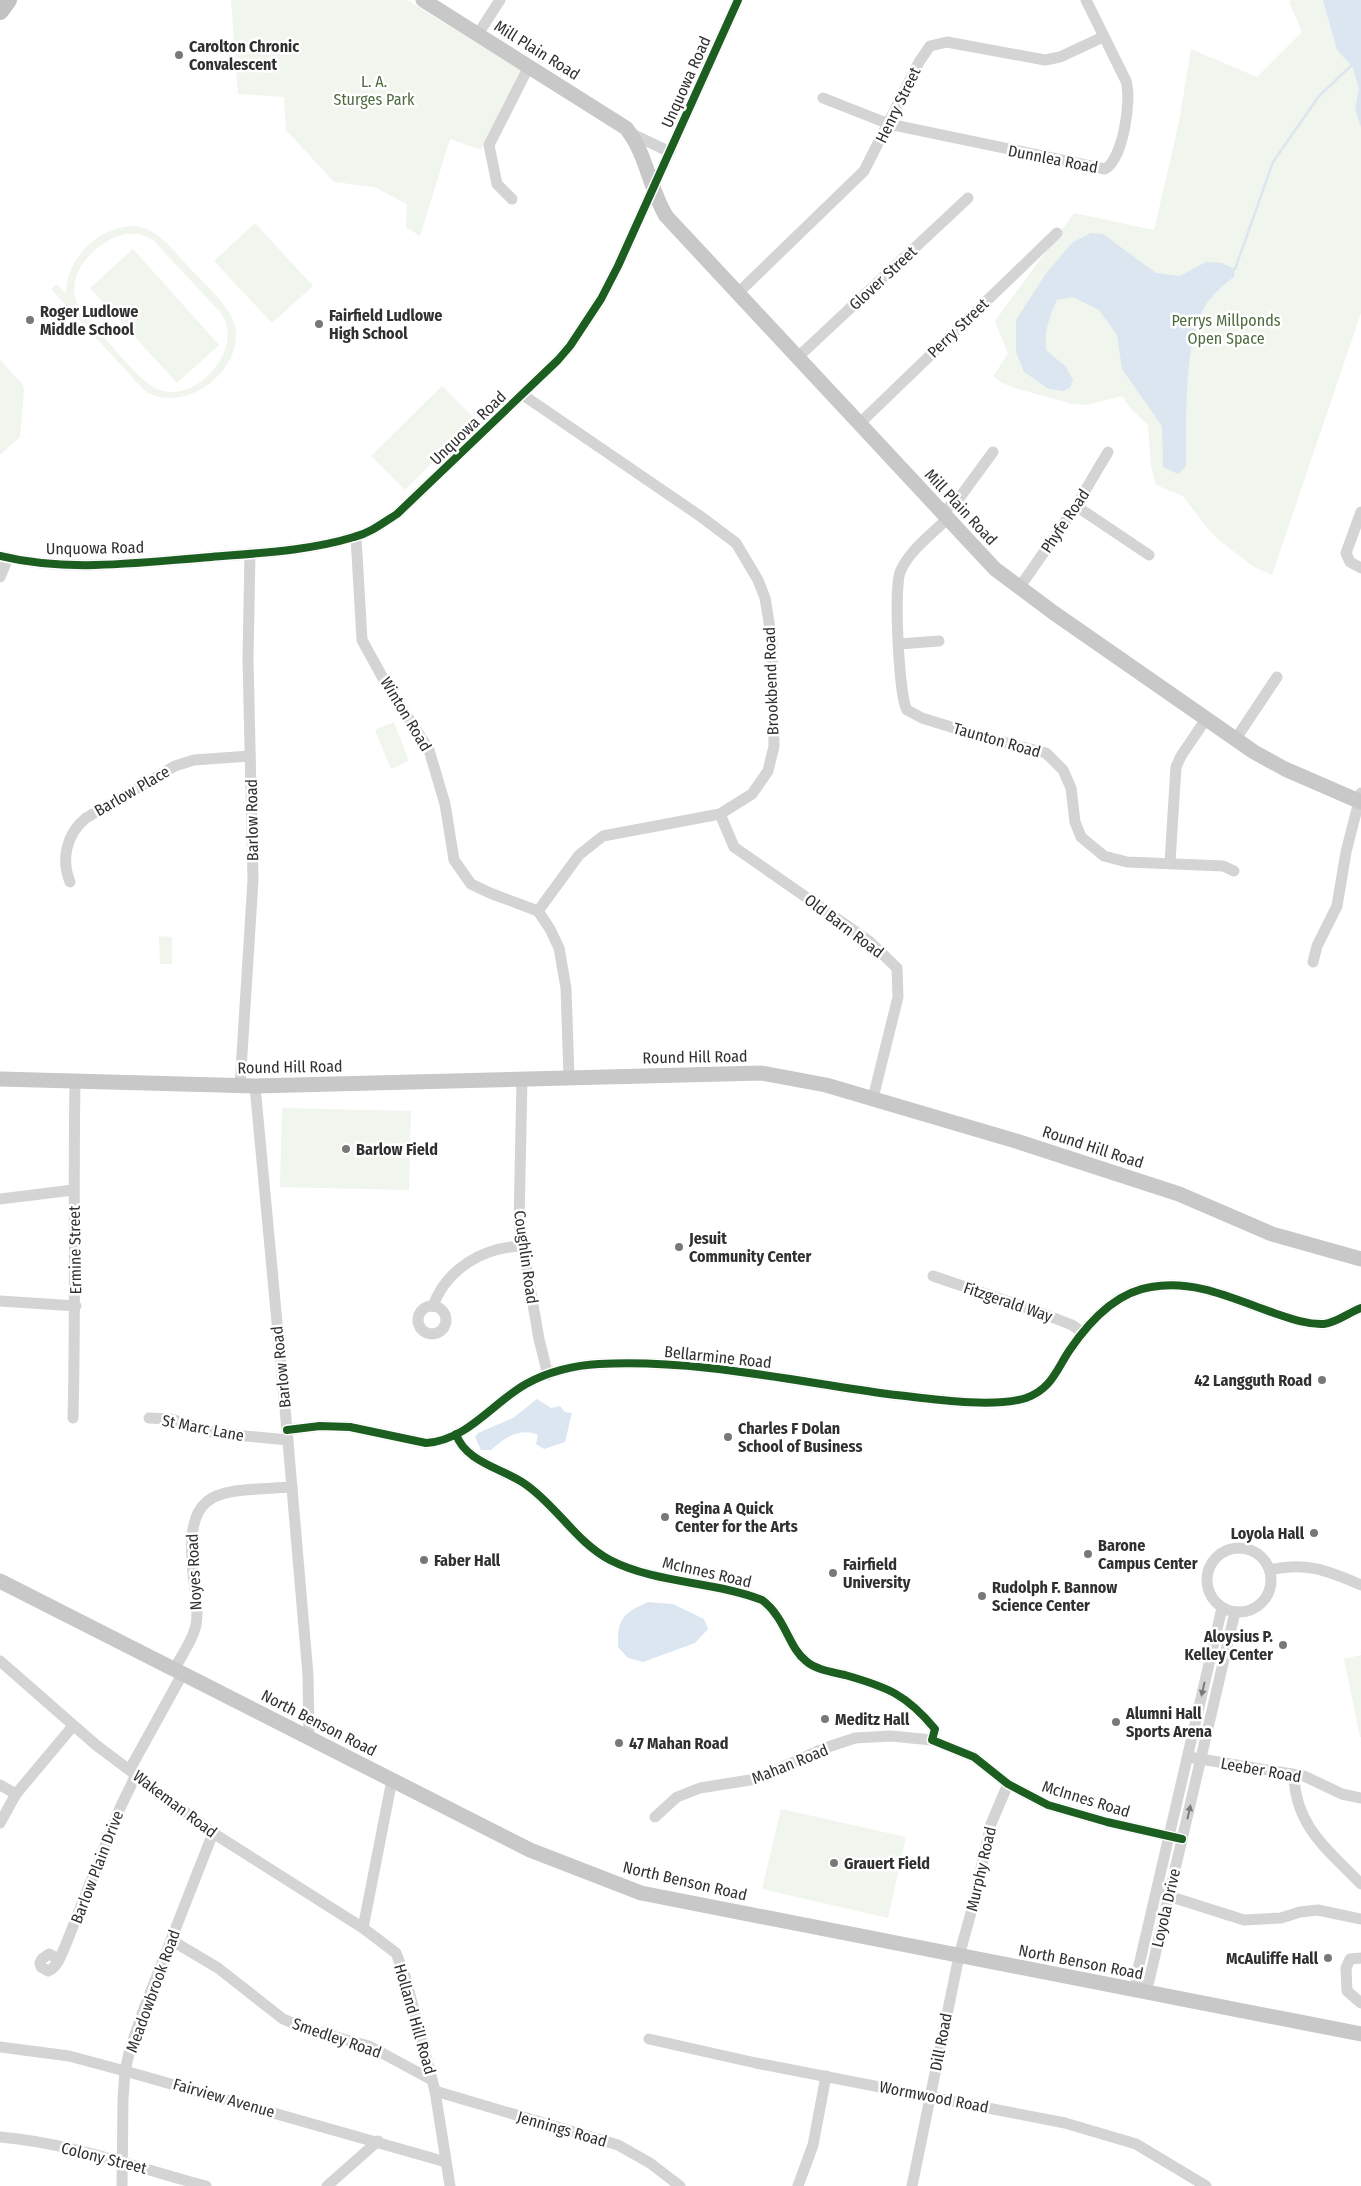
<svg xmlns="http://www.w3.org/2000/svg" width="1361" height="2186" viewBox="0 0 1361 2186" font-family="'Fira Sans Condensed',sans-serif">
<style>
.green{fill:#f0f5ed;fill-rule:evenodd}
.water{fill:#dbe6f1}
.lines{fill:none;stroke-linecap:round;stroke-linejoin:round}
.stream{stroke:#dbe6f1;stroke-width:2.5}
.minor{stroke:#d4d4d4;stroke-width:11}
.major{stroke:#c8c8c8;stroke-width:15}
.highway{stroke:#c2c2c2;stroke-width:18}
.cycleway-casing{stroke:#fff;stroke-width:11}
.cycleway{stroke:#1b5e20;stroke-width:8}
.oneway{fill:#7a7a7a}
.poi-dot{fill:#787878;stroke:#fff;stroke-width:2}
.labels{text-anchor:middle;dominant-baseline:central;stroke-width:5;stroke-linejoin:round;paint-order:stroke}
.poi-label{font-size:16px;font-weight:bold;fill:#303030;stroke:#fff;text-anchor:start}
.street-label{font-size:16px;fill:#303030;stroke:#fff}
.park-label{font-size:16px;fill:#4e6a3f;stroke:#fff}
</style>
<rect width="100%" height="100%" fill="#fff"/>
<g class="green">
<polygon points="231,0 407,0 520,70 481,150 450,139 420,236 406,227 407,204 374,187 334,182 286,130 284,97 238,94"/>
<polygon points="1291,0 1361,0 1361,313 1272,575 1254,567 1220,541 1208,529 1183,496 1156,485 1151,466 1148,425 1131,409 1122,396 1086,405 1072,404 1018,389 1002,383 993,376 1008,354 995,321 1074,213 1154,230 1179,122 1191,49 1257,77 1302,32 1289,2"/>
<polygon points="255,223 313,286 272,323 214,261"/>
<path d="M135,226c23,3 36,22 51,38 14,16 44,41 49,62 10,45 -53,91 -91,64l-93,-101 6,-5 9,10c0,-36 33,-68 69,-68zM126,234h14l13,6 67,72c27,35 -24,94 -63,77 -18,-7 -59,-60 -74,-76 -26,-33 11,-72 43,-79z"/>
<polygon points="133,249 219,345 177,383 90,288"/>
<polygon points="0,360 23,385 24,390 20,437 0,455"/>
<polygon points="442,386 476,420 405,490 371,456"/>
<polygon points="394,722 409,761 391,769 375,730"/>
<polygon points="159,936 172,937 172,964 160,964"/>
<polygon points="282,1108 411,1111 409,1190 280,1187"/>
<polygon points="1361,1655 1361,1737 1360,1737 1344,1659"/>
<polygon points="781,1809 906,1837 888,1918 762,1889"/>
</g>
<g class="water">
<polygon points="1323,0 1361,0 1361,127 1355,109 1359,88 1352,66 1337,50"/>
<path d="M1091,233l12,1 53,39 24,3 26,-14 16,1 13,6 -1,8c-11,8 -28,23 -33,37 -18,41 -14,107 -15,152l-8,8 -15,-7 -1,-41 -40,-57 -5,-34 -18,-25 -26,-13 -16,3c-8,17 -13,32 -11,50l20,17 7,13 -3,8 -7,3 -14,-2 -25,-17 -8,-20v-32l31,-48 26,-30z"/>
<path d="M537,1399l14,9 9,-2 5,6 7,1 -7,29 -21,7 -8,-5 2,-9c-17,-8 -35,3 -47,15h-10l-6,-13 3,-4 35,-15z"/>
<path d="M648,1602l25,2 31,15 4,10 -13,14 -52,19 -15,-4 -10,-11c-1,-28 5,-34 30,-45z"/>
</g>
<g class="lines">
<polyline class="stream" points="1235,269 1273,162 1319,96 1353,64"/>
<g class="minor">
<polyline points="478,34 500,0"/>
<path d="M823,98l66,26 216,45c18,-10 27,-69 21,-88l-40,-81"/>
<polyline points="630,133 670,152"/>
<polyline points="512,199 497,184 489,145 529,66"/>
<polyline points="738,293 864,171 919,62 930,46 947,42 1045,60 1060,57 1103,37"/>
<polyline points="798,357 968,198"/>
<polyline points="523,395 700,516 736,543 758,580 765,598 772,641 774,746 768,771 752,794 720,814 603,836 579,855 538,911"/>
<polyline points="859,424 1057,233"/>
<polyline points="1076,506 1149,555"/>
<polyline points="1361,512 1346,553 1350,562 1361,568"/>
<polyline points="942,513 960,497 993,452"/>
<path d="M947,519c-15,15 -37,31 -46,51 -8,14 -2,127 6,140l15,8 68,21 56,14 17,17 8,18 4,34 6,15 23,19 23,6 96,4 11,5"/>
<polyline points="356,537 362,640 384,680 429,750 445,804 454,860 471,884 490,893 538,911 550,929 559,948 566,988 569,1077"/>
<path d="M0,556c68,17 142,6 211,1 48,-4 97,-6 143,-20 16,-4 29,-14 43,-23l161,-154 12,-14 31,-47 17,-33 120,-266"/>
<polyline points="0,577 8,558"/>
<polyline points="1019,588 1076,506 1108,452"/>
<polyline points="899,644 939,641"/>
<polyline points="1235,740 1277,677"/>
<polyline points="720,814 734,847 869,941 897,968 898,997 873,1098"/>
<polyline points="1170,862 1176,767 1181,756 1206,719"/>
<path d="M70,882c-9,-22 -4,-48 16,-64l89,-52 19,-6 56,-4"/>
<polyline points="1313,962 1317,946 1337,906 1346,852 1361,793"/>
<polyline points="522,1078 519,1224 539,1339 548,1375"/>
<polyline points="240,1086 253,880 248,658 250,553"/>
<polyline points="255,1086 287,1430 308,1675 309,1738"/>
<polyline points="0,1199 73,1190"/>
<polyline points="933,1276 1039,1312 1072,1325 1082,1332"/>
<polyline points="0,1301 76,1306"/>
<path d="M433,1306c14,-38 50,-58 88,-60"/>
<circle cx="432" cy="1320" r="14"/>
<path d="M73,1418c3,-112 0,-224 2,-337"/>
<polyline points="149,1418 171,1419 215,1433 288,1440"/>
<path d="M287,1430l33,-4 30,1 76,16c42,-3 66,-40 100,-59 21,-12 49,-19 73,-20 97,-5 194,17 289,30 37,4 103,15 138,4 25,-9 30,-27 43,-47 19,-28 47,-59 82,-64 43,-8 83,12 123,26 15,5 33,12 50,11 12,-1 26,-12 37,-16"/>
<path d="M456,1434c9,28 48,35 69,50 32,22 51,58 85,76 47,24 103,21 152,40 24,18 26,47 44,61 10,9 27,11 39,14 42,12 61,19 90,54l-3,11 42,17 34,27 40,21 59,17 75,17"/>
<circle cx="1239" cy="1580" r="32"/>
<path d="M1270,1570c35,-9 59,1 91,15"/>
<polyline points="1222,1608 1136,1978 1139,1991 1146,1988 1149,1981 1235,1612"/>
<polyline points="0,1661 96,1745 213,1833 363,1928 396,1953 405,1976 435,2091 450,2186"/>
<path d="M174,1670c7,-14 19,-30 22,-45 3,-16 -1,-35 -3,-50 -9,-91 24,-83 99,-88"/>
<polyline points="1194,1758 1304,1776 1342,1794 1361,1798"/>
<polyline points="130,1769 183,1673"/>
<path d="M1294,1775c1,51 34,75 67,109"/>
<polyline points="0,1785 16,1794"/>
<polyline points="655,1817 677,1797 700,1788 756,1779 825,1748 855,1738 891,1736 932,1740"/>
<polyline points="0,1823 16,1794 73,1726"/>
<polyline points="1162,1894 1244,1920 1281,1918 1300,1912 1318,1910 1361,1919"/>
<polyline points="363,1928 392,1780"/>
<polyline points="171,1940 218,1968 283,2019 310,2030 369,2046 432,2080"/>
<polyline points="1361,1958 1350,1959 1346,1968 1347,1991 1361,2003"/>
<path d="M59,1959l-10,-5 -7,5 -2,4 1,4 7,4c9,-3 12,-14 16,-22l56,-141 16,-33"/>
<polyline points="649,2039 756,2063 1065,2123 1136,2144 1206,2186"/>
<polyline points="0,2047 69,2056 125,2071 446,2162"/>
<polyline points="435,2091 618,2145 650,2163 680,2186"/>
<path d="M0,2137c71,6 138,31 206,49"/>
<polyline points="122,2186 123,2099 125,2071 130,2049 142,2014 213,1833"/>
<polyline points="327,2186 378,2141"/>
<polyline points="798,2186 813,2145 826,2076"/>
<polyline points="912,2186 959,1956 972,1909 991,1824 1008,1784"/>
</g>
<g class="major">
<path d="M423,0l203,128c21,26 23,60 40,88l329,353 59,44 200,139 31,17 76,33"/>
<polyline points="0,1079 255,1086 762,1073 826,1085 1016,1141 1179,1194 1272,1234 1361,1259"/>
<polyline points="0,1581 530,1850 641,1893 1361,2034"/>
</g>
<polyline class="highway" points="0,11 8,0"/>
<defs>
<g id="cycleway">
<path d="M0,556c68,17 142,6 211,1 48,-4 97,-6 143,-20 16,-4 29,-14 43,-23l161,-154 12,-14 31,-47 17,-33 120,-266"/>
<path d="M287,1430l33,-4 30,1 76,16c42,-3 66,-40 100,-59 21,-12 49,-19 73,-20 97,-5 194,17 289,30 37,4 103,15 138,4 25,-9 30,-27 43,-47 19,-28 47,-59 82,-64 43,-8 83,12 123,26 15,5 33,12 50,11 12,-1 26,-12 37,-16"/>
<path d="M456,1434c9,28 48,35 69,50 32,22 51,58 85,76 47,24 103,21 152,40 24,18 26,47 44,61 10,9 27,11 39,14 42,12 61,19 90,54l-3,11 42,17 34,27 40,21 59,17 75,17"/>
</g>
</defs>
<use href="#cycleway" class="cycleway-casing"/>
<use href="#cycleway" class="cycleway"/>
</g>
<defs><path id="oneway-solid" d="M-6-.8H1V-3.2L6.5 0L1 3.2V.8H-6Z" transform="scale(1.25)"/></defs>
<g class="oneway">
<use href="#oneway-solid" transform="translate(1203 1689) rotate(103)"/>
<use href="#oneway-solid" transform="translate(1189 1812) rotate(-77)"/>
</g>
<g class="poi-dot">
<circle cx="179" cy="55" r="5"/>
<circle cx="30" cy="320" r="5"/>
<circle cx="319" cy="324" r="5"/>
<circle cx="346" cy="1149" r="5"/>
<circle cx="679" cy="1247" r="5"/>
<circle cx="1322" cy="1380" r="5"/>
<circle cx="728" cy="1437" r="5"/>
<circle cx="665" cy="1517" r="5"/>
<circle cx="1314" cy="1533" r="5"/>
<circle cx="1088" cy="1554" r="5"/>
<circle cx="424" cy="1560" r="5"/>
<circle cx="833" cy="1573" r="5"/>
<circle cx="982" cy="1596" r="5"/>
<circle cx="1283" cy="1645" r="5"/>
<circle cx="825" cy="1719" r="5"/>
<circle cx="1116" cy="1722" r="5"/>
<circle cx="619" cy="1743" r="5"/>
<circle cx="834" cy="1863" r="5"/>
<circle cx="1328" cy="1958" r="5"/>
</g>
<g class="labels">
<g class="poi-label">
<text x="189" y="46">Carolton Chronic<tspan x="189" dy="18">Convalescent</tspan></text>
<text x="40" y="311">Roger Ludlowe<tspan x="40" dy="18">Middle School</tspan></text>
<text x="329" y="315">Fairfield Ludlowe<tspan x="329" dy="18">High School</tspan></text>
<text x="356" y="1149">Barlow Field</text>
<text x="689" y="1238">Jesuit<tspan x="689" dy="18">Community Center</tspan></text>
<text x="1312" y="1380" text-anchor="end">42 Langguth Road</text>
<text x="738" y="1428">Charles F Dolan<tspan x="738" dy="18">School of Business</tspan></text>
<text x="675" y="1508">Regina A Quick<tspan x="675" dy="18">Center for the Arts</tspan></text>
<text x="1304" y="1533" text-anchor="end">Loyola Hall</text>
<text x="1098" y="1545">Barone<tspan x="1098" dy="18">Campus Center</tspan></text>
<text x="434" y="1560">Faber Hall</text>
<text x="843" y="1564">Fairfield<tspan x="843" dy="18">University</tspan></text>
<text x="992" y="1587">Rudolph F. Bannow<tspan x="992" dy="18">Science Center</tspan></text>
<text x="1273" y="1636" text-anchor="end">Aloysius P.<tspan x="1273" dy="18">Kelley Center</tspan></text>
<text x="1126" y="1713">Alumni Hall<tspan x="1126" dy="18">Sports Arena</tspan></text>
<text x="835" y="1719">Meditz Hall</text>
<text x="629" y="1743">47 Mahan Road</text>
<text x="844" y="1863">Grauert Field</text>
<text x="1318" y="1958" text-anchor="end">McAuliffe Hall</text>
</g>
<g class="street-label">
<text transform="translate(537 50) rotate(32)">Mill Plain Road</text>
<text transform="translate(686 82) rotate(-66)">Unquowa Road</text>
<text transform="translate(898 105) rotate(-64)">Henry Street</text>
<text transform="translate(1053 159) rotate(11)">Dunnlea Road</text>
<text transform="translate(883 278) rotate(-43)">Glover Street</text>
<text transform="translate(958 328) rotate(-44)">Perry Street</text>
<text transform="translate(468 428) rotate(-44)">Unquowa Road</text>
<text transform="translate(961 507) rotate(47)">Mill Plain Road</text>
<text transform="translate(1065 521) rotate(-56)">Phyfe Road</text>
<text transform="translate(95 548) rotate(-1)">Unquowa Road</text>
<text transform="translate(771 681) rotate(-92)">Brookbend Road</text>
<text transform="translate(406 714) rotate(59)">Winton Road</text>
<text transform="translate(997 740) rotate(16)">Taunton Road</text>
<text transform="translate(132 791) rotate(-30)">Barlow Place</text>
<text transform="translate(252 820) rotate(-91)">Barlow Road</text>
<text transform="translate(844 926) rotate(37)">Old Barn Road</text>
<text transform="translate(695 1057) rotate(-1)">Round Hill Road</text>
<text transform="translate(290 1067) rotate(-1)">Round Hill Road</text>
<text transform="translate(1093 1147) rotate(18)">Round Hill Road</text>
<text transform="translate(75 1250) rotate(-91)">Ermine Street</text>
<text transform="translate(526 1257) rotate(82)">Coughlin Road</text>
<text transform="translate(1008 1302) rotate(19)">Fitzgerald Way</text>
<text transform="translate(718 1357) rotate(6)">Bellarmine Road</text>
<text transform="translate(281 1367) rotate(-96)">Barlow Road</text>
<text transform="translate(203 1428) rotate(11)">St Marc Lane</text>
<text transform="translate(194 1572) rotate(-93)">Noyes Road</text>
<text transform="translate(707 1572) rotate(13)">McInnes Road</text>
<text transform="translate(319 1723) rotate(27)">North Benson Road</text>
<text transform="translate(790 1764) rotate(-22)">Mahan Road</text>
<text transform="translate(1261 1770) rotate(10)">Leeber Road</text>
<text transform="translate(1086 1799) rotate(17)">McInnes Road</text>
<text transform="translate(175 1804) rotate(37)">Wakeman Road</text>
<text transform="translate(97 1867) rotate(-69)">Barlow Plain Drive</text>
<text transform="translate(981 1869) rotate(-77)">Murphy Road</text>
<text transform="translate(685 1881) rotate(13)">North Benson Road</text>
<text transform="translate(1166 1908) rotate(-77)">Loyola Drive</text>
<text transform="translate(1081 1962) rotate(11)">North Benson Road</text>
<text transform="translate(153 1991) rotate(-70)">Meadowbrook Road</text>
<text transform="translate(415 2019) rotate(74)">Holland Hill Road</text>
<text transform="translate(337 2038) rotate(19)">Smedley Road</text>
<text transform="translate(941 2042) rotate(-79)">Dill Road</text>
<text transform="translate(934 2097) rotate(11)">Wormwood Road</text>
<text transform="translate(224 2098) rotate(16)">Fairview Avenue</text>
<text transform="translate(562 2129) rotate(16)">Jennings Road</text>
<text transform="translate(104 2158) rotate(14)">Colony Street</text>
</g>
<g class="park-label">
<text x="374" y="81">L. A.<tspan x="374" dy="18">Sturges Park</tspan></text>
<text x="1226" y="320">Perrys Millponds<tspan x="1226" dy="18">Open Space</tspan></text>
</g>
</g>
</svg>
